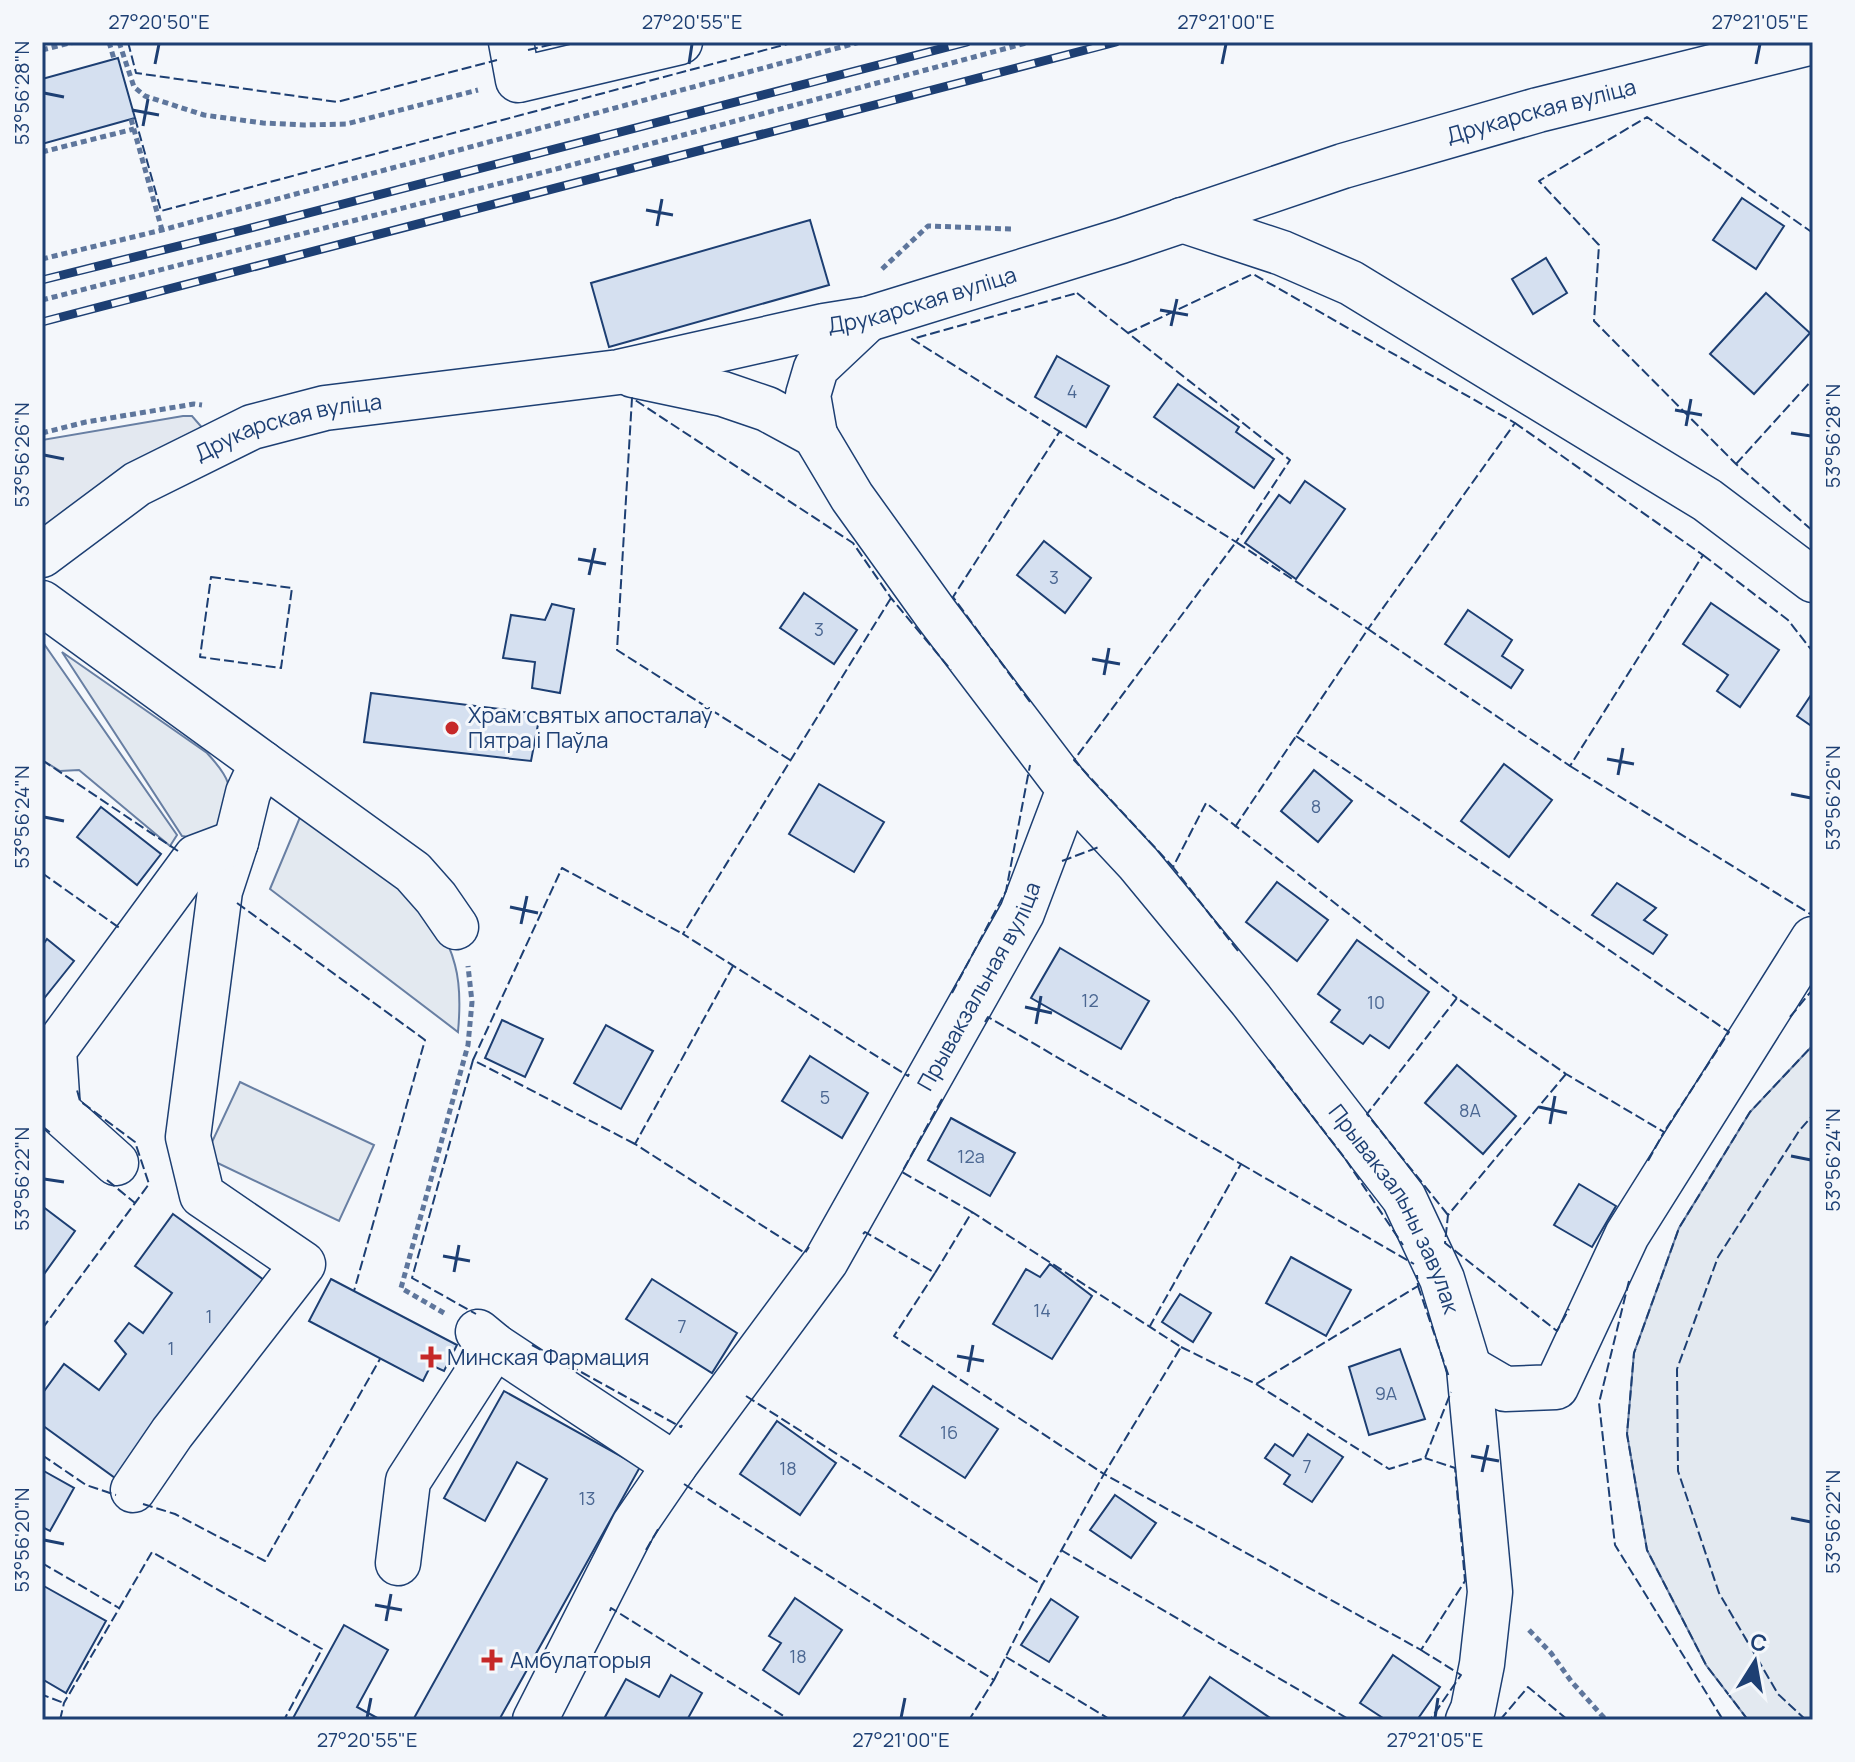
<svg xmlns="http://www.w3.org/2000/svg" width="1855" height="1762" viewBox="0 0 1855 1762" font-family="Manrope,sans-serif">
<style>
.green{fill:#e3e9f0;stroke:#687fa3;stroke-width:2}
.parking{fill:#e3e8f0;stroke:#687fa3;stroke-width:2}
.building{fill:#d5e0f0;stroke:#1d3f73;stroke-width:2}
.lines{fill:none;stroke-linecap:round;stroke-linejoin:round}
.minor-casing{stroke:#1d3f73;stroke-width:47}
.path{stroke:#5e769c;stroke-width:5;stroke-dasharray:6 4;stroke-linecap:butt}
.minor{stroke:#f4f7fb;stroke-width:44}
.rail-casing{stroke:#1d3f73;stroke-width:9}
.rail{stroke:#f4f7fb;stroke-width:6;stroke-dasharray:18;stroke-linecap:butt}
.fence{stroke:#1d3f73;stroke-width:2;stroke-dasharray:10 4;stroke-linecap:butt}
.ticks{fill:none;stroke:#1d3f73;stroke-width:3}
.poi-dot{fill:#c62828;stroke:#f4f7fb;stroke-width:3}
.labels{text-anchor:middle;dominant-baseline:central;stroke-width:6;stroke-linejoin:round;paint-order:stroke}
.number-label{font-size:18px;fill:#4b6792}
.street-label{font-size:22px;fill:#1d3f73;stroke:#f4f7fb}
.poi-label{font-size:22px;fill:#1d3f73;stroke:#f4f7fb;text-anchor:start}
.neatline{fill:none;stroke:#1d3f73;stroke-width:3}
.ticks-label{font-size:20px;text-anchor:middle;fill:#1d3f73}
</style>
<rect width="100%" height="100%" fill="#f4f7fb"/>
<g class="green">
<polygon points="42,641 177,835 170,846 79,770 60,771 42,760"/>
<path d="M62,652l145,101c24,26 24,31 22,66l-26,20 -21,-3z"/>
<path d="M303,810c56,41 134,83 152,155 6,22 5,45 3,67l-188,-143z"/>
<polygon points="1813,1045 1813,1720 1748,1720 1706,1665 1647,1550 1627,1434 1634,1353 1679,1228 1750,1112"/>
<polygon points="240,1082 374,1145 339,1221 205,1157"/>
</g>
<polygon class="parking" points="183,416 192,416 212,439 42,543 42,440"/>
<g class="building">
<polygon points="118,58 135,118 42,144 42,79"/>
<polygon points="1742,198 1784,226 1756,269 1713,240"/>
<polygon points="810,220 829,285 609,347 591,283"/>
<polygon points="1546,258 1567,293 1533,314 1512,279"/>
<polygon points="1766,293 1810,333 1754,394 1710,354"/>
<polygon points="1057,356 1109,386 1086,427 1035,397"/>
<polygon points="1178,384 1239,427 1236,432 1274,459 1254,488 1154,417"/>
<polygon points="1305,481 1345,509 1296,579 1245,543 1279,495 1290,503"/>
<polygon points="1044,541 1091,578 1065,613 1017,575"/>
<polygon points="804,593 857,630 834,664 780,628"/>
<polygon points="1711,603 1779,650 1740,707 1717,691 1728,675 1683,644"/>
<polygon points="552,604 574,609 560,693 532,688 535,662 503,658 511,615 545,620"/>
<polygon points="1468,610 1512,640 1502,656 1523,670 1511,688 1445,644"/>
<polygon points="1813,692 1813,727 1797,716"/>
<polygon points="371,693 540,714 531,761 364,742"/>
<polygon points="1504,764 1552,800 1509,857 1461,821"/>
<polygon points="1314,770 1352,801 1318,842 1281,811"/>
<polygon points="819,784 884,822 854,872 789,834"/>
<polygon points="101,807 161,854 137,885 77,837"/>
<polygon points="1277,882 1328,920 1297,961 1246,922"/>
<polygon points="1617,883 1656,908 1644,920 1667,935 1653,954 1592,915"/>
<polygon points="47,939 74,961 42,1001 42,946"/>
<polygon points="1357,940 1429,992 1389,1048 1370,1035 1363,1044 1331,1022 1340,1010 1318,994"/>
<polygon points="1060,948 1149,1001 1121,1049 1031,998"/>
<polygon points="502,1020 543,1039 525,1077 485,1058"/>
<polygon points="606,1025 653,1051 621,1109 574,1083"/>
<polygon points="810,1056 868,1093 842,1138 782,1101"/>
<polygon points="1457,1065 1516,1116 1483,1154 1425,1103"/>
<polygon points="951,1118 1015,1153 990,1196 928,1160"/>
<polygon points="1579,1184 1616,1206 1592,1247 1554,1225"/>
<polygon points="42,1206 75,1231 42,1277"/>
<polygon points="173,1214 268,1283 122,1483 42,1425 42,1394 64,1364 99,1390 126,1354 115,1341 129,1323 143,1333 172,1293 135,1266"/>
<polygon points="1291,1257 1351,1290 1326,1336 1266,1303"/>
<polygon points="1050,1264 1092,1296 1052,1359 993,1324 1026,1269 1040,1277"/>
<polygon points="331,1279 457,1345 444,1371 431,1365 423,1381 309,1321"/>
<polygon points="652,1279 737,1333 712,1373 626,1319"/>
<polygon points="1180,1294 1211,1313 1193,1342 1162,1322"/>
<polygon points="1400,1349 1425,1419 1369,1435 1349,1367"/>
<polygon points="933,1386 998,1429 965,1478 900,1436"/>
<polygon points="504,1391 640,1467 499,1720 413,1720 547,1479 517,1462 485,1521 444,1498"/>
<polygon points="777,1421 836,1463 800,1515 740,1474"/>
<polygon points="1308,1434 1343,1457 1312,1502 1284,1484 1290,1475 1265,1458 1275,1444 1293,1456"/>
<polygon points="42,1470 74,1488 50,1531 42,1527"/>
<polygon points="1115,1495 1156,1523 1131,1558 1090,1530"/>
<polygon points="42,1585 106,1621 66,1693 42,1679"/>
<polygon points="795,1598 842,1630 799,1694 763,1670 781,1643 769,1636"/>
<polygon points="1051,1599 1078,1617 1049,1662 1021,1645"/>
<polygon points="344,1625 388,1650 357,1707 381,1720 292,1720"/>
<polygon points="1393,1655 1440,1687 1417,1720 1386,1720 1360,1703"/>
<polygon points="671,1675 702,1693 687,1720 610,1720 605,1717 626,1679 659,1697"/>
<polygon points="1210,1677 1273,1720 1181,1720"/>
</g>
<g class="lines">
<defs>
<g id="minor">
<polyline points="511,42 518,80 680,42"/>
<polyline points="1182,220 1282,253 1351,283 1707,500 1813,580"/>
<polyline points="815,435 808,395 816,368 868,319"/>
<path id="s1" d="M42,555l95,-71 115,-57 73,-19 294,-36 205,-46 44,-7 253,-78 222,-75 195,-56 275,-68"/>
<polyline points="42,603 262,763 248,793 236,842 220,891 188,1137 202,1195 303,1264 172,1433 133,1490"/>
<polyline points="262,763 413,872 436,898 456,927"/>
<path id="s2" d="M1069,789l69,74 113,137 153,198 38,81 27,89 21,224 -8,72 -9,45 -5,11"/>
<polyline points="116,1163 58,1111 54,1050 196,857 236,842"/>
<polyline points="478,1332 495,1346 675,1465"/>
<polyline points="1469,1368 1505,1389 1556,1387 1627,1235 1813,939"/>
<polyline points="398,1563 408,1481 495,1346"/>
<path id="s3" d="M535,1720l99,-195 41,-60 151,-204 196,-348 47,-124 -133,-175 -84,-117 -37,-62 -48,-26 -44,-15 -90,-19"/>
</g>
</defs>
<use href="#minor" class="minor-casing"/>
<g class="path">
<polyline points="109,42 114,59"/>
<polyline points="119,42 134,87 145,96 204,115 263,123 304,125 346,124 478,90"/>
<polyline points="42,50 74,42"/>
<polyline points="131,119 162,230"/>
<polyline points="42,152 134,129"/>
<polyline points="42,259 162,230 860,42"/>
<polyline points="882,269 928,226 1011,229"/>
<polyline points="42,300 560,168 1030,42"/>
<polyline points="42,433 86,422 194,404 202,405"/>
<polyline points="444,1313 401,1288 468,1045 472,1002 468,966"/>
<polyline points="1529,1630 1551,1653 1571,1681 1606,1720"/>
</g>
<use href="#minor" class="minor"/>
<defs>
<g id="rail">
<polyline points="42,280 239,231 967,42"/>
<polyline points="42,322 1116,42"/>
</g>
</defs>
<use href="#rail" class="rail-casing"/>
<use href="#rail" class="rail"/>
<g class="fence">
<polyline points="128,42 136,73 337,102 497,60"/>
<polyline points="528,50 562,42"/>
<polyline points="135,118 161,211 795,42"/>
<polyline points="1813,233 1647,117 1539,181 1599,245 1594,321 1736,464 1813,531"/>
<polygon points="1077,293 1290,460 1236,542 912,339"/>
<polyline points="1128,333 1253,274 1515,423 1368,629 1236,542 1074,760 1173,867"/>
<polyline points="1736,464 1813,379"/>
<polyline points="1703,555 1788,620 1813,652"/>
<polygon points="211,577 292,588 281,668 200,657"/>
<polyline points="891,598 683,934 908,1076 909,1074"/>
<polyline points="1030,702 953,597 1060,431"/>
<polyline points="1296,736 1729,1032 1664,1132"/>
<polyline points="42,760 178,851"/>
<polyline points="790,760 617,650 632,398 853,543 891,598 951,670"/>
<polyline points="1570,766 1812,915 1813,913"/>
<polyline points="1235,827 1368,629 1570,766 1703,555 1515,423"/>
<polyline points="1062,861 1099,847"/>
<polyline points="42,873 121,929"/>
<polyline points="237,903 425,1040 354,1291"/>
<polyline points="1238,951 1173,867 1206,803 1457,998"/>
<polyline points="733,966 635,1144 805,1253 809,1247"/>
<polyline points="952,993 1006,891 1030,765"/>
<polyline points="1790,1017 1813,989"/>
<polyline points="985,1022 988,1017 1241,1164 1150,1326"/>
<polyline points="473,1060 412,1278 476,1314"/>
<polyline points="1269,1060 1344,1157 1403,1245"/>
<polyline points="1566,1074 1448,1215 1445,1243 1557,1331 1569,1309"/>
<polyline points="942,1099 902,1172 972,1212"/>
<polyline points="42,1126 52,1134"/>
<polyline points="635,1144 473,1060 562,868 683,934"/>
<polyline points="1241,1164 1414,1264"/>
<polyline points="107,1180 135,1203"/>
<polyline points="1448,1215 1367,1114 1457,998 1566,1074 1664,1132 1648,1161"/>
<polyline points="863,1234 865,1232 935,1273 894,1336 1104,1474 1042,1585"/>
<polyline points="935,1273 972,1212 1181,1347 1104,1474 1421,1650 1465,1581 1455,1468 1425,1458"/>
<polyline points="1629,1281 1599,1403 1615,1545 1723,1720"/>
<polyline points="1418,1286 1449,1377"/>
<polyline points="42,1329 149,1184 135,1142 80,1101 77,1090"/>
<polyline points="532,1345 681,1427 682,1425"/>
<polyline points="1181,1347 1256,1384 1418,1286 1417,1275"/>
<polyline points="1256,1384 1389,1469 1425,1458 1451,1392"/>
<polyline points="746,1396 1042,1585 994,1680"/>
<polyline points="42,1455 86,1485 116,1495"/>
<polyline points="684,1484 994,1680 969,1720"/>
<polyline points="143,1504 175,1514 265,1561 380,1359"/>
<polyline points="646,1550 660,1526"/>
<polyline points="1061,1550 1350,1720"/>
<polyline points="42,1563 119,1608"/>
<polyline points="610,1611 611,1608 790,1720"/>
<polyline points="1421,1650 1461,1675 1430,1720"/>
<polyline points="1006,1657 1111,1720"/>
<polyline points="42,1699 43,1695 64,1703"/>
<polyline points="60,1720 64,1703 152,1552 322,1649 284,1720"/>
<polyline points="1500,1720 1528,1687 1568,1720"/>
<polyline points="1748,1720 1706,1665 1647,1550 1627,1434 1634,1353 1679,1228 1750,1112 1813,1045"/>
<polyline points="1806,1720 1778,1694 1719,1593 1678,1471 1677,1369 1718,1257 1799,1131 1813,1115"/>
</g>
</g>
<path class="ticks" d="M155,64l4,-20M689,64l3,-20M1222,64l4,-20M1756,64l4,-20M44,93l20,4M132,110l27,5M143,126l5,-27M646,210l27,5M657,226l5,-27M1160,310l28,5M1171,326l6,-27M1675,410l27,5M1686,426l5,-27M1791,433l20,3M44,455l20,4M578,559l28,5M589,575l6,-27M1092,659l28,5M1104,675l5,-27M1607,759l27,5M1618,775l5,-27M1791,794l20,4M44,817l20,4M510,907l28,6M521,924l6,-28M1025,1007l27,6M1036,1024l5,-28M1539,1107l28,6M1550,1124l5,-28M1791,1156l20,4M44,1179l20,3M443,1256l27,5M454,1272l5,-27M957,1356l27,5M968,1372l5,-27M1471,1456l28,5M1482,1472l6,-27M1791,1518l20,4M44,1540l20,4M375,1605l27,5M386,1621l5,-27M367,1718l4,-20M901,1718l4,-20M1435,1718l3,-20"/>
<g class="poi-dot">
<circle cx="452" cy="728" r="8"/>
<path d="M427 1345h8v8h8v8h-8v8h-8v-8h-8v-8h8z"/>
<path d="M488 1648h8v8h8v8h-8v8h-8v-8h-8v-8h8z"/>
</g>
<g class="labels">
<g class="number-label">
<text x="1072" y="391">4</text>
<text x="1054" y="577">3</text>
<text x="819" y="629">3</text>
<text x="1316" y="806">8</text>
<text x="1090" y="1000">12</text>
<text x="1376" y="1002">10</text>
<text x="825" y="1097">5</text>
<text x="1470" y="1110">8А</text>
<text x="971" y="1156">12а</text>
<text x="1042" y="1310">14</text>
<text x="209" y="1316">1</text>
<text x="682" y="1326">7</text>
<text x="171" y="1348">1</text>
<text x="1386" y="1393">9А</text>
<text x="949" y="1432">16</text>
<text x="1307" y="1466">7</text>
<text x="788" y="1468">18</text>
<text x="587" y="1498">13</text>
<text x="798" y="1656">18</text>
</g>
<g class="street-label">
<text stroke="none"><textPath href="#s1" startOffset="1578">Друкарская вуліца</textPath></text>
<text stroke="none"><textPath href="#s1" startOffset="930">Друкарская вуліца</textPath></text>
<text stroke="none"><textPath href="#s1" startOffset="282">Друкарская вуліца</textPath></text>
<text stroke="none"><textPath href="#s3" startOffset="860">Прывакзальная вуліца</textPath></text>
<text stroke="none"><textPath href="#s2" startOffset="534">Прывакзальны завулак</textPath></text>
</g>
<g class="poi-label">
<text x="468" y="715">Храм святых апосталаў<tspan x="468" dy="25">Пятра і Паўла</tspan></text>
<text x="447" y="1357">Минская Фармация</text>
<text x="510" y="1660">Амбулаторыя</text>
</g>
</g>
<rect width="1855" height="1762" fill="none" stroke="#f4f7fb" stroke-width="88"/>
<g transform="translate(1755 1662) rotate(11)" stroke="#f4f7fb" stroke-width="6" paint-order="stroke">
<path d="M0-6L14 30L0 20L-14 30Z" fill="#1d3f73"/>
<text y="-12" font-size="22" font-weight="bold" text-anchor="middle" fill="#1d3f73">С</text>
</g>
<rect x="44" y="44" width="1767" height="1674" class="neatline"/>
<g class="ticks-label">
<text x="159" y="29">27°20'50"E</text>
<text x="692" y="29">27°20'55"E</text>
<text x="1226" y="29">27°21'00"E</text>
<text x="1760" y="29">27°21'05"E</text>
<text transform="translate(22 93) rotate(-90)" y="7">53°56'28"N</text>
<text transform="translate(1833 436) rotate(-90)" y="7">53°56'28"N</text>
<text transform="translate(22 455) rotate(-90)" y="7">53°56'26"N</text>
<text transform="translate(1833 798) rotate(-90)" y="7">53°56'26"N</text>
<text transform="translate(22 817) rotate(-90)" y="7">53°56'24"N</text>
<text transform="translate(1833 1160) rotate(-90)" y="7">53°56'24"N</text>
<text transform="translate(22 1179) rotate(-90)" y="7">53°56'22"N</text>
<text transform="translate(1833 1522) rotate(-90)" y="7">53°56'22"N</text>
<text transform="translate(22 1540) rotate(-90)" y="7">53°56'20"N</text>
<text x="367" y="1747">27°20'55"E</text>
<text x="901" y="1747">27°21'00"E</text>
<text x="1435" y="1747">27°21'05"E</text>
</g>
</svg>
